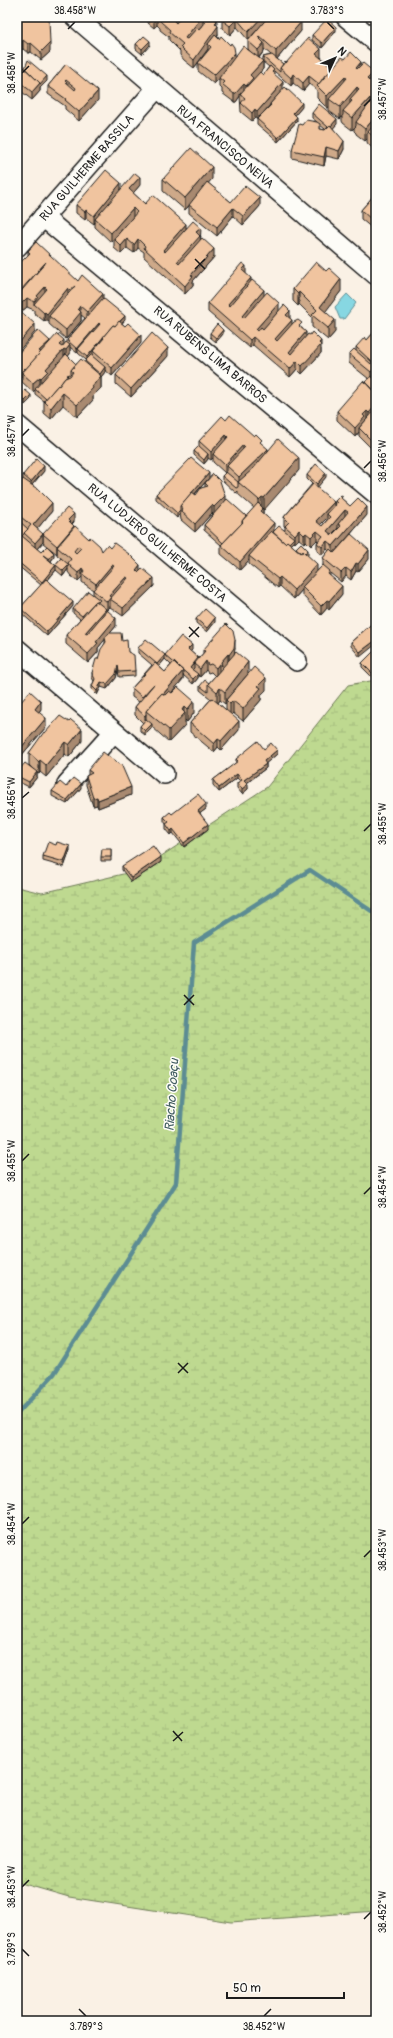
<svg xmlns="http://www.w3.org/2000/svg" width="393" height="2038" viewBox="0 0 393 2038" font-family="Pangolin,sans-serif">
<style>
.wetland{fill:url(#wetland-marsh);stroke:#6d7a56}
.water{fill:#87d7e2;stroke:#5c8c93}
.lines{fill:none;stroke-linecap:round;stroke-linejoin:round}
.stream{stroke:#5c8c93;stroke-width:4.5}
.minor-casing{stroke:#1c1c1c;stroke-width:22}
.minor{stroke:#fdfcf7;stroke-width:19}
.wall{fill:#cea989;stroke:#1c1c1c;fill-rule:evenodd}
.shaded-wall{fill:#a8896f;stroke:#1c1c1c}
.building{fill:#f0c49f;stroke:#1c1c1c;fill-rule:evenodd}
.ticks{fill:none;stroke:#1c1c1c;stroke-width:1.5}
.labels{text-anchor:middle;dominant-baseline:central;stroke-width:3;stroke-linejoin:round;paint-order:stroke}
.street-label{font-size:12px;fill:#1c1c1c;stroke:#fdfcf7}
.water-label{font-size:13px;font-style:italic;fill:#415d61;stroke:#fdfcf7}
.neatline{fill:none;stroke:#1c1c1c;stroke-width:1.5}
.ticks-label{font-size:10px;text-anchor:middle;fill:#1c1c1c}
</style>
<defs>
<pattern id="wetland-marsh" width="20" height="14" patternUnits="userSpaceOnUse"><rect width="20" height="14" fill="#bed990"/><path d="M1 5h8M5 5V1M11 12h8M15 12V8" fill="none" stroke="#a3ba7c"/></pattern>
</defs>
<rect width="100%" height="100%" fill="#faf1e5"/>
<filter id="ink" filterUnits="userSpaceOnUse"><feTurbulence type="fractalNoise" baseFrequency=".025" numOctaves="2"/><feDisplacementMap in="SourceGraphic" scale="8" xChannelSelector="R" yChannelSelector="G"/><feConvolveMatrix kernelMatrix="1 2 1 2 8 2 1 2 1" color-interpolation-filters="sRGB"/></filter>
<g filter="url(#ink)">
<polygon class="wetland" points="376,680 376,1911 231,1922 69,1897 17,1882 17,887 42,893 140,870 267,787 348,685"/>
<polygon class="water" points="347,294 356,303 344,319 340,319 335,307"/>
<g class="lines">
<polyline class="stream" points="17,1414 54,1374 176,1183 194,943 310,870 376,914"/>
<defs>
<g id="minor">
<polyline points="75,17 376,275"/>
<polyline points="346,17 376,42"/>
<polyline points="43,217 376,494"/>
<polyline points="17,247 157,88"/>
<polyline points="17,425 297,661"/>
<polyline points="17,649 164,774"/>
<polyline points="67,784 114,732"/>
</g>
</defs>
<use href="#minor" class="minor-casing"/>
<use href="#minor" class="minor"/>
</g>
<g class="wall">
<polygon points="17,17 50,52 41,60 31,52 28,53 23,49 22,50 17,45"/>
<path d="M146,17h59v1l12,7 1,10 -1,1 18,21 19,-2 -6,-6v-9l-11,-13 -7,8 -8,-7v-8l2,-2v-1h71l6,14 -24,28 6,5 38,-7 12,11 12,-9 16,6 13,10 2,-1v77l-8,-7 -1,-2v-3l-2,2 -9,-7v-1l-2,-2v-3l-2,2 -9,-7 -1,-2v-4l-2,2 -11,-8v-4l-2,1 -10,-10v-8l-8,-6 -6,7 -10,-8 -2,3 -17,-15v3l9,15 19,18 -7,8 2,6 -19,21 -21,-18v-5l-2,-1 -3,3 -11,-9 -1,-16 -4,6h-2l-12,-9v-4l-3,-3v-7l-5,5 -16,-13v-8l10,-11v-3l-14,19 -10,-8 -4,-5v-4l-11,-11v-3l-9,-7v-2l-3,-3 -3,3 -6,-5v-4zM264,49l7,6 -8,2v4l-4,-3 5,-7zM263,62l6,5 -6,8 -3,-3 3,-3z"/>
<polygon points="336,31 322,48 312,40 312,35"/>
<polygon points="136,44 150,45 142,54 136,49"/>
<polygon points="17,61 25,68 47,81 40,88 40,91 32,100 17,88"/>
<polygon points="66,64 98,100 79,121 65,109 65,106 48,94 48,86"/>
<path d="M312,113l25,11 -4,4 11,21 -5,10 -13,-3 -2,10 -32,-8v-8l10,-25 15,-3 -5,-4zM320,125l5,4v1l-5,-1z"/>
<polygon points="163,179 212,179 208,183 231,202 260,206 243,225 233,216 217,236 189,213 189,206 185,210 163,191"/>
<polygon points="140,185 133,193 145,204 201,236 200,240 214,257 193,281 193,285 185,294 144,257 144,252 138,248 134,253 127,248 121,254 114,248 114,239 133,217 111,242 95,227 95,222 94,224 86,218 85,220 76,213 76,205 121,189"/>
<polygon points="376,193 376,226 373,229 361,219 361,210"/>
<path d="M28,251l50,30 25,17 22,22 -3,3 19,20 -29,33 -7,-6v2l-4,5v11l-8,8v4l-16,17 -14,-12 -12,14 -7,-6v-12l-9,-7v-5l1,-1 -3,4 -11,-10v-6l-3,3 -2,-2v-22l33,-14 14,4 3,-3v-2l18,-22 -4,-3v6l-15,18 -17,-15v-4l-2,2 -2,-2 -1,1 -10,-8v-3l-7,-3 -5,4 -5,-5v-40l11,-11zM70,347l7,6 1,-1v1l8,7 -1,2 -9,2 -8,-8 2,-2z"/>
<polygon points="246,274 251,282 264,295 279,311 290,318 292,324 302,328 306,336 321,349 321,353 302,374 297,369 290,377 253,345 250,348 208,312 208,303"/>
<polygon points="293,289 341,291 325,311 335,332 328,340 312,327 312,317 299,304 298,306 293,301"/>
<polygon points="376,330 376,377 375,376 373,378 376,380 376,453 359,436 359,432 355,437 337,420 337,411 366,384 366,382 369,379 349,363 349,354 356,351 356,347 367,340"/>
<polygon points="210,333 223,334 216,342 210,337"/>
<polygon points="168,356 131,397 116,384 116,375"/>
<polygon points="19,396 31,399 25,405 19,400"/>
<path d="M226,420l36,24 6,6 31,20 -36,40v4l11,18 11,-2v-3l-1,-1v-9l28,-33 -5,-5v-4l19,2 -9,10 17,19 1,-5 8,-1 7,6 17,9 -18,21 20,23 -11,13 -2,-1 -5,9 -5,-4 -5,6 -11,-9v3l12,18 -13,16 -2,-2 -6,7 -19,-20v-5l-8,9 -14,-13 -2,2 -29,-24v-4l-9,10 -19,-16v-9l-17,-15v-5l9,-11 -1,-1 -17,19 -14,-12 -1,-6 -3,4 -21,-19v-5l53,-16 -14,16 1,1 9,-8v-4l20,18 21,15 8,-8 -16,-14v-3l-2,2 -14,-13v-4l3,-3 -12,-11v-4l-2,2 -3,-2v1l-4,5 -10,-9v-4l5,-5v-5zM327,518v2l-5,6 -2,-1zM338,528v1l-6,6zM299,539l5,4 2,-2 5,5 6,-6 1,1 -1,2v8l5,4 5,-6 2,2 -6,7v7l-6,6 -10,-16 1,-1 -12,-5 -5,-5 3,-2 1,1z"/>
<polygon points="44,471 32,485 52,511 37,529 43,542 37,549 41,552 54,557 51,561 55,565 61,558 57,555 57,554 43,543 43,534 74,522 72,524 74,528 89,539 102,551 140,571 154,586 123,616 110,607 107,610 116,626 110,633 122,641 128,652 135,671 135,676 119,677 118,670 116,678 107,689 101,687 97,695 92,690 92,686 94,681 92,678 92,673 105,643 105,639 98,648 98,652 88,663 66,644 66,635 80,619 73,613 73,609 93,595 93,590 82,582 82,577 78,581 71,576 68,572 68,569 63,576 56,570 48,580 73,606 47,636 20,612 20,608 41,585 17,565 17,536 18,536 17,535 17,486 23,479 23,475"/>
<polygon points="196,619 215,622 207,632 196,623"/>
<polygon points="376,620 360,657 351,646 351,642"/>
<path d="M138,648l27,7 27,-5 -2,1 8,7 5,-4v-4l32,-2 -1,6 14,20 18,16 -5,5v5l-18,21 -10,-8 -2,2 8,15 -18,20 -3,-3 -4,5 -24,-20v-9l21,-24 -11,-9v-4l9,-3 6,-7 -4,-4 -3,1 -2,-3 -6,7 -2,-2v3l-5,6 -10,-9v4l-12,14 23,20 -7,9 -2,-2v5l-16,17 -17,-15v1l-7,7 -5,-4v-5l3,-3 -8,-8v-8l4,-5 -7,-5v-9l20,-23 -14,-12zM165,659l6,6 -6,7 -6,-6zM220,700l5,4 1,-1v7l-8,-7z"/>
<polygon points="375,650 373,678 362,667 362,663"/>
<polygon points="17,707 41,709 39,712 46,727 20,757 17,754"/>
<polygon points="45,733 82,741 69,757 65,754 46,777 40,772 39,774 37,773 37,777 29,787 17,781 17,772 34,770 29,765 29,753"/>
<polygon points="264,749 277,754 266,763 266,768 247,783 248,789 242,794 237,788 237,783 240,781 237,778 219,792 213,785 213,780 236,763 236,759"/>
<polygon points="88,770 131,795 98,808 97,805 93,806 86,785 86,776 88,775"/>
<polygon points="66,787 81,788 67,804 52,796 52,791"/>
<polygon points="206,809 200,813 208,829 184,847 173,833 171,835 166,829 166,824 164,821 164,817 172,814"/>
<polygon points="111,849 111,861 101,861 101,857"/>
<polygon points="70,850 64,867 43,861 43,856"/>
<polygon points="161,862 131,882 122,870 122,866"/>
</g>
<g class="shaded-wall">
<polygon points="156,17 157,17 157,25 154,28 154,20"/>
<polygon points="177,17 185,17 174,30 174,21"/>
<polygon points="202,17 205,17 205,22 203,21 203,24 185,46 185,38"/>
<polygon points="233,17 239,17 237,20 237,27 230,35 230,26"/>
<polygon points="262,17 269,17 248,40 248,32"/>
<polygon points="217,21 217,28 218,26 218,35 210,46 208,44 208,49 194,68 194,60 215,23"/>
<polygon points="301,22 301,31 276,60 276,51"/>
<polygon points="336,27 336,31 322,48 322,43"/>
<polygon points="23,40 23,49 22,50 22,42"/>
<polygon points="150,41 150,45 142,54 142,49"/>
<polygon points="31,43 31,52 28,53 28,44"/>
<polygon points="50,43 50,52 41,60 41,52"/>
<polygon points="264,43 264,51 258,58 258,50"/>
<polygon points="321,49 321,57 316,62 316,54"/>
<polygon points="235,53 235,62 214,84 214,75"/>
<polygon points="263,61 263,69 253,81 246,94 246,86 250,75"/>
<polygon points="361,62 361,74 356,68"/>
<polygon points="374,72 374,84 367,79"/>
<polygon points="293,74 293,83 291,86 291,78"/>
<polygon points="47,76 47,81 40,88 40,91 32,100 32,92 40,83"/>
<polygon points="309,76 309,84 303,91 303,83"/>
<polygon points="345,77 345,89 329,99 329,107 327,108 327,96"/>
<polygon points="283,82 283,90 270,104 270,105 257,120 257,112"/>
<polygon points="244,84 244,92 240,94 240,96 236,102 234,102 234,94"/>
<polygon points="357,87 357,99 350,99 350,107 343,111 343,115 340,119 340,107"/>
<polygon points="98,91 98,100 79,121 79,112"/>
<polygon points="370,98 370,110 356,122 356,126 352,130 352,118"/>
<polygon points="302,103 302,107 293,118 293,113"/>
<polygon points="255,109 255,118 252,121 252,113"/>
<polygon points="376,116 376,135 368,132 367,134 367,139 365,141 365,129"/>
<polygon points="297,117 297,121 278,142 278,138"/>
<polygon points="337,119 337,124 329,133 329,128"/>
<polygon points="344,141 344,149 339,159 339,151"/>
<polygon points="326,147 326,156 324,166 324,157"/>
<polygon points="212,167 212,179 185,210 185,198"/>
<polygon points="140,177 140,185 129,198 129,189"/>
<polygon points="121,183 121,191 95,219 95,222 94,224 94,216"/>
<polygon points="260,198 260,206 243,225 243,216"/>
<polygon points="133,208 133,217 111,242 111,233"/>
<polygon points="233,208 233,216 217,236 217,227"/>
<polygon points="86,210 86,218 85,220 85,212"/>
<polygon points="376,218 376,226 373,229 373,221"/>
<polygon points="186,224 186,232 163,258 163,250"/>
<polygon points="201,228 200,244 177,270 177,262 196,232"/>
<polygon points="127,239 127,248 121,254 121,246"/>
<polygon points="138,239 138,248 134,253 134,245"/>
<polygon points="214,249 214,257 193,281 193,285 185,294 185,286 191,275"/>
<polygon points="246,266 246,275 242,270"/>
<polygon points="251,278 251,286 228,312 228,304"/>
<polygon points="341,279 341,291 320,319 320,307"/>
<polygon points="45,287 45,295 34,305 34,302 37,296"/>
<polygon points="68,288 68,296 49,316 49,320 47,322 47,314"/>
<polygon points="264,290 264,299 242,325 242,316"/>
<polygon points="299,292 299,304 298,306 298,294"/>
<polygon points="103,294 103,302 87,320 87,312"/>
<polygon points="27,298 27,307 22,311 22,303"/>
<polygon points="279,303 279,311 256,338 256,329"/>
<polygon points="80,306 80,313 81,312 81,321 66,339 66,330 78,309"/>
<polygon points="290,311 290,319 286,315"/>
<polygon points="45,312 45,320 44,321 44,313"/>
<polygon points="125,316 125,320 110,337 110,333"/>
<polygon points="292,320 292,329 275,348 275,339"/>
<polygon points="335,320 335,332 328,340 328,328"/>
<polygon points="99,323 99,327 78,349 78,352 77,353 77,349"/>
<polygon points="35,324 35,332 17,353 17,345"/>
<polygon points="223,330 223,334 216,342 216,338"/>
<polygon points="306,332 306,341 289,360 289,352"/>
<polygon points="141,335 141,343 112,376 112,368"/>
<polygon points="253,337 253,345 250,348 250,340"/>
<polygon points="103,338 103,342 93,351 93,354 87,361 87,357"/>
<polygon points="64,340 64,348 59,353 59,345"/>
<polygon points="50,341 41,356 39,351"/>
<polygon points="321,341 321,353 302,374 302,366"/>
<polygon points="70,345 70,354 66,359 66,350"/>
<polygon points="168,348 168,356 131,397 131,389"/>
<polygon points="64,349 64,358 41,387 41,378 46,369"/>
<polygon points="297,361 297,369 290,377 290,369"/>
<polygon points="105,367 105,372 101,377 101,388 93,396 93,400 77,417 77,405 100,377 100,374"/>
<polygon points="375,367 375,376 371,381 371,372"/>
<polygon points="25,368 25,373 22,373 22,376 19,379 19,374"/>
<polygon points="40,377 40,385 33,392 33,383"/>
<polygon points="63,393 63,405 51,419 51,408"/>
<polygon points="31,395 31,399 25,405 25,401"/>
<polygon points="376,400 376,413 369,421 369,413 374,403"/>
<polygon points="367,411 367,419 359,428 359,432 355,437 355,428 363,415"/>
<polygon points="226,435 226,444 213,454 213,458 211,460 211,452"/>
<polygon points="243,445 243,453 227,466 227,471 225,473 225,465"/>
<polygon points="268,449 268,457 239,484 239,477"/>
<polygon points="208,454 208,459 204,464 204,460"/>
<polygon points="299,458 299,470 264,510 264,498"/>
<polygon points="44,466 44,471 31,486 31,482"/>
<polygon points="209,473 209,478 190,499 188,497"/>
<polygon points="326,473 326,477 317,488 317,484"/>
<polygon points="225,496 225,504 214,515 214,507"/>
<polygon points="262,497 262,509 259,512 259,500"/>
<polygon points="334,502 334,510 327,514 327,518 316,529 316,521"/>
<polygon points="52,503 52,511 33,534 33,525"/>
<polygon points="212,505 212,513 195,532 195,524"/>
<polygon points="367,507 367,515 333,554 333,546"/>
<polygon points="263,508 263,516 260,511"/>
<polygon points="180,510 180,514 177,518 177,513"/>
<polygon points="345,510 345,519 338,524 338,528 327,539 327,531"/>
<polygon points="74,514 74,522 68,528 68,520"/>
<polygon points="274,523 274,532 249,556 249,560 240,570 240,562"/>
<polygon points="74,526 74,535 57,547 57,554 57,546"/>
<polygon points="299,530 299,539 295,543 295,535"/>
<polygon points="317,531 317,540 311,546 311,537"/>
<polygon points="306,533 306,541 304,543 304,535"/>
<polygon points="43,534 43,542 35,551 35,543"/>
<polygon points="294,538 294,542 287,549 287,545"/>
<polygon points="327,541 327,549 322,555 322,547"/>
<polygon points="308,550 308,554 304,559 304,555"/>
<polygon points="369,550 369,559 358,572 358,564"/>
<polygon points="54,553 54,557 49,563 49,559"/>
<polygon points="356,563 356,571 351,580 351,572"/>
<polygon points="317,564 317,572 302,587 302,590 294,599 294,590"/>
<polygon points="56,565 56,570 42,586 42,582"/>
<polygon points="68,565 68,569 63,576 63,571"/>
<polygon points="112,565 112,573 96,592 96,584"/>
<polygon points="140,565 140,574 136,570"/>
<polygon points="82,568 82,577 78,581 78,573"/>
<polygon points="346,568 346,576 341,582 341,573"/>
<polygon points="126,577 126,585 110,599 110,607 107,610 107,602 109,596"/>
<polygon points="280,577 280,586 278,588 278,579"/>
<polygon points="154,578 154,586 123,616 123,608"/>
<polygon points="342,586 342,594 329,610 329,601"/>
<polygon points="327,600 327,608 321,615 321,606"/>
<polygon points="73,602 73,606 47,636 47,632"/>
<polygon points="106,609 106,617 85,641 85,633"/>
<polygon points="116,618 116,626 98,648 98,652 88,663 88,654 96,642"/>
<polygon points="215,618 215,622 207,632 207,628"/>
<polygon points="235,640 235,648 234,656 229,663 229,655"/>
<polygon points="376,640 376,644 360,657 360,652"/>
<polygon points="192,645 192,650 188,654 188,649"/>
<polygon points="228,654 228,662 222,670 221,662"/>
<polygon points="165,655 165,659 157,669 157,664"/>
<polygon points="206,661 206,670 200,677 200,669"/>
<polygon points="248,662 248,674 226,700 226,703 225,704 225,692"/>
<polygon points="194,664 194,668 190,672 190,668"/>
<polygon points="219,664 219,673 216,676 216,668"/>
<polygon points="118,665 118,670 116,678 107,689 107,684"/>
<polygon points="183,671 183,679 152,716 148,712"/>
<polygon points="376,671 376,675 373,678 373,674"/>
<polygon points="198,674 198,678 193,684 193,679"/>
<polygon points="266,678 266,690 261,695 261,700 243,721 243,709 258,686"/>
<polygon points="101,682 101,687 97,695 97,691"/>
<polygon points="220,688 220,700 217,704 217,692"/>
<polygon points="41,701 41,709 35,717 35,709"/>
<polygon points="194,701 194,713 187,722 187,710"/>
<polygon points="233,701 233,713 230,716 230,704"/>
<polygon points="184,707 184,714 185,713 185,725 169,742 169,730 182,710"/>
<polygon points="146,714 146,723 145,724 145,716"/>
<polygon points="46,718 46,727 20,757 20,749"/>
<polygon points="239,721 239,730 221,750 221,741"/>
<polygon points="152,724 152,728 145,735 145,731"/>
<polygon points="82,729 82,741 69,757 69,745"/>
<polygon points="218,739 218,747 214,752 214,744"/>
<polygon points="65,742 65,754 46,777 46,765"/>
<polygon points="277,750 277,754 264,765 264,761"/>
<polygon points="40,760 40,772 39,774 39,762"/>
<polygon points="266,764 266,768 244,785 244,780"/>
<polygon points="37,772 37,777 29,787 29,782"/>
<polygon points="237,774 237,778 219,792 219,788"/>
<polygon points="81,784 81,788 67,804 67,800"/>
<polygon points="248,784 248,789 242,794 242,789"/>
<polygon points="131,787 131,795 98,808 98,800"/>
<polygon points="97,797 97,805 93,806 93,798"/>
<polygon points="206,804 206,809 198,815 198,811"/>
<polygon points="19,806 19,810 17,813 17,809"/>
<polygon points="208,824 208,829 184,847 184,843"/>
<polygon points="173,829 173,833 171,835 171,831"/>
<polygon points="70,846 70,850 64,867 64,862"/>
<polygon points="161,857 161,862 131,882 131,878"/>
</g>
<g class="building">
<polygon points="17,17 47,17 49,19 50,43 41,52 31,43 28,44 23,40 22,42 17,37"/>
<polygon points="151,17 156,17 154,20"/>
<polygon points="158,17 177,17 174,21 176,23 181,17 183,19 184,17 202,17 185,38 187,39 197,28 199,30 205,23 203,21 206,17 213,17 217,21 215,23 218,26 194,60 184,51 180,47 183,44 169,32 170,30 160,21 161,20"/>
<polygon points="225,17 235,17 237,19 238,17 262,17 248,32 237,19 230,26 222,20"/>
<polygon points="268,17 295,17 301,22 276,51 259,36 258,37 264,43 258,50 248,41"/>
<polygon points="327,19 336,27 322,43 312,35"/>
<polygon points="215,35 219,39 221,36 230,45 231,43 234,47 235,53 214,75 198,63 211,47 208,44"/>
<polygon points="144,36 150,41 142,49 136,44"/>
<polygon points="308,38 321,49 316,54 333,68 326,76 325,75 319,84 309,76 303,83 293,74 291,78 280,68 285,62 286,63"/>
<polygon points="243,46 263,61 250,75 253,78 246,86 244,84 236,93 234,94 222,84 224,82 219,78"/>
<polygon points="351,52 361,62 356,68 357,69 363,63 374,72 367,79 369,81 375,73 376,74 376,116 365,129 356,122 372,100 370,98 352,118 343,111 352,101 350,99 359,89 357,87 340,107 329,99 347,78 345,77 327,96 317,86 342,57 345,59"/>
<polygon points="272,55 283,64 280,68 280,72 263,57"/>
<polygon points="28,60 47,76 40,84 40,83 25,68"/>
<polygon points="17,61 40,83 32,92 17,80"/>
<path d="M66,64l32,27 -19,21 -14,-12 1,-1 -18,-13zM66,80l10,8 -1,2 -10,-9z"/>
<polygon points="270,66 274,70 272,72 283,82 257,112 255,109 252,113 241,103 245,98 240,94 260,72 263,75"/>
<polygon points="285,87 302,103 293,113 297,117 278,138 257,119 271,105 270,104"/>
<polygon points="319,104 337,119 331,126 330,125 328,127 312,113"/>
<polygon points="306,120 317,122 320,124 320,129 325,130 330,125 344,141 339,151 326,147 324,157 292,150 299,124 302,125"/>
<polygon points="376,122 376,139 368,132"/>
<polygon points="191,148 212,167 185,198 163,179"/>
<polygon points="106,170 121,183 94,216 86,210 85,212 76,205"/>
<polygon points="135,173 140,177 129,189 145,204 153,195 186,224 163,250 165,252 193,221 201,228 196,232 200,236 177,262 179,264 202,238 214,249 191,275 193,276 185,286 144,248 145,246 138,239 134,245 127,239 121,246 114,239 137,212 133,208 111,233 95,219"/>
<polygon points="207,182 231,202 245,186 260,198 243,216 233,208 217,227 189,205"/>
<polygon points="376,193 376,218 373,221 361,210"/>
<polygon points="36,242 78,281 82,275 103,294 87,312 80,306 78,309 81,312 66,330 49,316 75,286 70,290 68,288 47,314 45,312 44,313 34,304 47,289 45,287 37,296 38,297 34,302 27,298 22,303 17,298 17,296 46,262 20,291 17,291 17,266 30,253 28,251"/>
<polygon points="316,262 326,271 329,268 341,279 320,307 335,320 328,328 312,315 317,310 299,292 298,294 293,289"/>
<polygon points="242,263 246,266 242,270 251,278 228,304 230,306 252,280 264,290 242,316 244,318 267,292 279,303 256,329 258,331 261,327 263,329 284,305 290,311 286,315 292,320 275,339 277,341 294,322 298,320 302,323 299,326 306,332 289,352 291,354 308,334 310,335 312,332 321,341 319,343 321,345 302,366 297,361 290,369 253,337 250,340 208,303"/>
<polygon points="103,298 125,316 115,326 113,325 87,357 78,349 100,324 99,323 77,349 67,340"/>
<polygon points="17,308 35,324 17,345"/>
<polygon points="119,321 125,326 128,323 141,335 112,368 93,351 104,338 103,337 113,325 115,326"/>
<polygon points="217,324 223,330 216,338 210,333"/>
<polygon points="38,330 50,341 39,351 41,352 26,369 25,368 19,374 17,372 17,355"/>
<polygon points="376,330 376,360 375,361 376,361 376,368 375,367 371,372 349,354 354,349 371,364 372,362 356,347 365,337 367,340"/>
<polygon points="152,333 168,348 131,389 116,375"/>
<polygon points="57,334 64,340 59,345 62,347 66,342 70,345 66,350 64,349 46,369 48,371 41,378 40,377 33,383 22,373"/>
<polygon points="66,354 76,364 71,370 71,373 70,374 67,375 68,376 65,378 59,386 58,385 46,399 35,389"/>
<polygon points="91,355 105,367 100,374 85,361"/>
<polygon points="81,359 101,376 92,386 93,388 77,405 63,393 51,408 44,401 58,385 59,386 65,378 70,376 73,372 71,370"/>
<polygon points="371,376 376,380 376,392 366,382"/>
<polygon points="363,381 376,393 376,400 374,403 376,405 369,413 367,411 363,415 365,417 355,428 337,411"/>
<polygon points="25,390 31,395 25,401 19,396"/>
<polygon points="376,409 376,445 359,428"/>
<polygon points="230,415 254,436 256,434 262,440 260,442 268,449 239,477 227,466 245,447 243,445 225,465 213,454 228,437 226,435 211,452 199,441 222,416 226,420"/>
<polygon points="278,439 299,458 264,498 262,497 259,500 238,482 253,469"/>
<polygon points="199,446 208,454 204,460 194,451"/>
<polygon points="191,458 209,473 180,506 180,510 177,513 156,494"/>
<polygon points="36,459 44,466 31,482 23,475"/>
<polygon points="316,464 326,473 317,484 307,475"/>
<polygon points="226,472 238,482 238,487 236,488 222,476"/>
<polygon points="213,474 220,481 225,496 214,507 212,505 195,524 181,511 183,508 180,506 192,492 196,495 201,488 208,486 205,483"/>
<polygon points="23,479 39,490 52,503 33,525 43,534 35,543 24,533 31,525 17,514 17,486"/>
<path d="M313,484l21,18 -18,19 6,5 8,-9 -3,-3 10,-11 -2,-2 6,-6 2,1 -2,2 9,8 8,-8 9,9 -34,39 -6,-5 -5,6 -5,-4 6,-7 -6,-5 -6,6 -5,-4 -2,2 -5,-5 -4,5 -10,-9 4,-4 -5,-5zM345,510l3,2 -10,12 3,2 -9,9 -5,-4z"/>
<polygon points="227,499 246,516 242,521 242,523 223,543 204,525"/>
<polygon points="258,503 263,508 260,511 274,523 240,562 221,545 243,522 242,521"/>
<polygon points="67,508 74,514 68,520 74,526 57,546 43,534"/>
<polygon points="17,519 28,529 24,533 24,534 22,536 41,552 47,546 54,553 49,559 43,555 55,565 61,558 69,565 63,571 56,565 42,582 17,561 17,536 20,533 17,531"/>
<path d="M75,526l14,13 1,-2 10,9 2,5 5,-6 3,3 4,-5 15,11 11,11 -4,5 2,2 4,-4 12,10 -31,30 -13,-9 18,-21 -2,-1 -17,19 2,1 -4,5 -14,-12 21,-24 -2,-1 -16,19 -14,-10 2,-3 -2,-3 -4,5 -7,-6 -3,-4 3,-4 -14,-12zM78,546l3,2 -5,5 -2,-2z"/>
<polygon points="279,526 294,538 289,543 287,541 285,543 273,532"/>
<polygon points="271,531 285,543 287,541 301,553 303,551 317,564 294,590 280,577 278,579 249,556"/>
<polygon points="351,534 369,550 358,564 356,563 351,572 346,568 341,573 323,558 330,549 334,553"/>
<polygon points="301,543 308,550 305,553 303,551 302,553 296,548"/>
<polygon points="323,565 330,571 328,574 342,586 329,601 327,600 321,606 302,587"/>
<polygon points="46,579 73,602 47,632 20,608"/>
<polygon points="88,591 100,600 98,602 96,601 82,616 73,609"/>
<polygon points="96,601 106,609 85,633 87,634 107,610 116,618 96,642 98,643 88,654 66,635"/>
<polygon points="205,609 215,618 207,628 196,619"/>
<polygon points="376,620 376,640 360,652 351,642"/>
<polygon points="226,624 233,631 235,640 234,648 229,655 228,654 221,662 222,666 219,664 216,668 211,664 208,665 206,661 200,669 194,664 205,651 203,650"/>
<polygon points="109,633 121,633 122,641 127,640 128,652 134,655 135,671 119,672 118,665 116,674 107,684 101,682 97,691 92,686 95,679 92,673 96,659 98,659 101,649 106,642 105,638"/>
<polygon points="181,636 192,645 188,649 198,658 190,668 198,674 193,679 165,655 157,664 138,648 146,639 165,655"/>
<polygon points="375,650 376,651 376,671 373,674 362,663"/>
<polygon points="236,652 248,662 225,692 220,688 217,692 208,684"/>
<polygon points="174,662 183,671 163,694 162,693 146,711 146,714 145,716 135,707 154,684 142,697 132,688 155,663 165,672"/>
<polygon points="254,667 266,678 258,686 261,688 243,709 233,701 230,704 226,700"/>
<polygon points="205,680 209,683 208,684 208,692 200,686"/>
<polygon points="178,687 194,701 187,710 184,707 182,710 185,713 169,730 146,711 162,693 165,695 169,691 172,693"/>
<polygon points="30,691 41,701 35,709 46,718 20,749 17,746 17,707"/>
<polygon points="212,698 239,721 221,741 218,739 214,744 190,723"/>
<polygon points="60,716 69,722 71,720 82,729 69,745 65,742 46,765 40,760 39,762 29,753 44,732 45,733"/>
<polygon points="146,719 152,724 145,731 140,726"/>
<polygon points="258,741 264,749 271,743 277,750 264,761 266,764 244,780 248,784 242,789 237,783 242,780 237,774 219,788 213,780 238,761 236,759"/>
<polygon points="103,752 120,765 121,764 131,787 98,800 97,797 93,798 86,776 92,773 88,770"/>
<polygon points="25,763 37,772 29,782 17,776 17,772"/>
<polygon points="73,778 81,784 67,800 52,791 60,782 66,787"/>
<polygon points="198,794 206,804 198,811 208,824 184,843 173,829 171,831 166,824 169,822 164,817 170,812 172,814"/>
<polygon points="48,842 56,845 57,842 70,846 64,862 43,856"/>
<polygon points="153,846 161,857 131,878 122,866"/>
<polygon points="102,849 111,849 111,857 101,857"/>
</g>
</g>
<path class="ticks" d="M327,22l7,7M68,29l7,-7M22,73l7,-7M364,106l7,-7M195,259l10,10M195,269l10,-10M22,436l7,-7M364,468l7,-7M189,627l10,10M189,637l10,-10M22,798l7,-6M364,831l7,-7M184,995l10,10M184,1005l10,-10M22,1161l7,-7M364,1194l7,-7M178,1363l10,10M178,1373l10,-10M22,1524l7,-7M364,1557l7,-7M173,1731l9,10M173,1741l10,-9M22,1887l7,-7M364,1919l7,-7M22,1949l7,7M79,2009l7,7M264,2016l7,-7"/>
<g class="labels">
<g class="street-label">
<text transform="translate(225 147) rotate(40)">RUA FRANCISCO NEIVA</text>
<text transform="translate(87 168) rotate(-49)">RUA GUILHERME BASSILA</text>
<text transform="translate(210 355) rotate(40)">RUA RUBENS LIMA BARROS</text>
<text transform="translate(157 543) rotate(40)">RUA LUDJERO GUILHERME COSTA</text>
</g>
<g class="water-label">
<text transform="translate(172 1095) rotate(-86)">Riacho Coaçu</text>
</g>
</g>
<rect width="393" height="2038" fill="none" stroke="#fdfcf7" stroke-width="44"/>
<g transform="translate(335 58) rotate(46)" stroke="#fdfcf7" stroke-width="3" paint-order="stroke">
<path d="M0-3L7 15L0 10L-7 15Z" fill="#1c1c1c"/>
<text y="-6" font-size="11" font-weight="bold" text-anchor="middle" fill="#1c1c1c">N</text>
</g>
<path d="M227 1992v6h117v-6" fill="none" stroke="#1c1c1c" stroke-width="2"/>
<text x="233" y="1992" font-size="12" fill="#1c1c1c" stroke="#fdfcf7" stroke-width="3" paint-order="stroke">50 m</text>
<rect x="22" y="22" width="349" height="1994" class="neatline"/>
<g class="ticks-label">
<text x="75" y="14">38.458°W</text>
<text x="327" y="14">3.783°S</text>
<text transform="translate(11 73) rotate(-90)" y="4">38.458°W</text>
<text transform="translate(382 99) rotate(-90)" y="4">38.457°W</text>
<text transform="translate(11 436) rotate(-90)" y="4">38.457°W</text>
<text transform="translate(382 461) rotate(-90)" y="4">38.456°W</text>
<text transform="translate(11 798) rotate(-90)" y="4">38.456°W</text>
<text transform="translate(382 824) rotate(-90)" y="4">38.455°W</text>
<text transform="translate(11 1161) rotate(-90)" y="4">38.455°W</text>
<text transform="translate(382 1187) rotate(-90)" y="4">38.454°W</text>
<text transform="translate(11 1524) rotate(-90)" y="4">38.454°W</text>
<text transform="translate(382 1550) rotate(-90)" y="4">38.453°W</text>
<text transform="translate(11 1887) rotate(-90)" y="4">38.453°W</text>
<text transform="translate(382 1912) rotate(-90)" y="4">38.452°W</text>
<text transform="translate(11 1949) rotate(-90)" y="4">3.789°S</text>
<text x="86" y="2030">3.789°S</text>
<text x="264" y="2030">38.452°W</text>
</g>
</svg>
